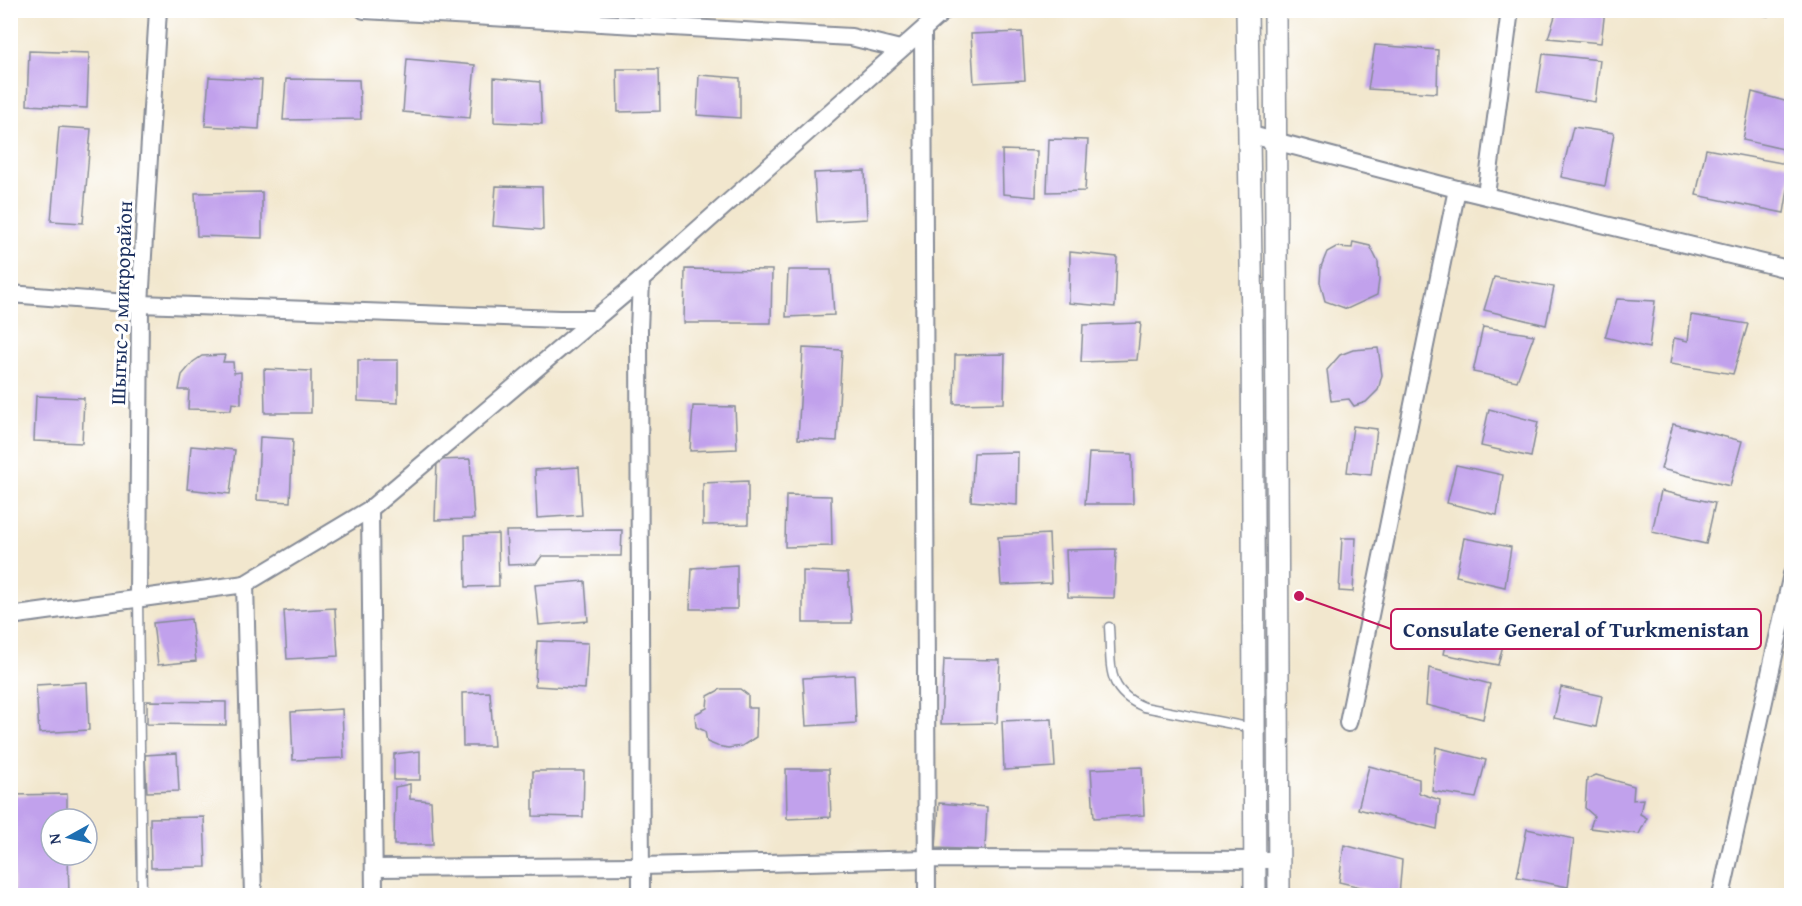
<svg xmlns="http://www.w3.org/2000/svg" width="1802" height="906" viewBox="0 0 1802 906" font-family="'Gentium Book Plus',serif">
<style>
.building{fill:#c1a1ec}
.lines{fill:none;stroke-linecap:round;stroke-linejoin:round}
.service-casing{stroke:#868b96;stroke-width:11}
.minor-casing{stroke:#868b96;stroke-width:20}
.tertiary-casing{stroke:#868b96;stroke-width:24}
.service{stroke:#fff;stroke-width:8}
.minor{stroke:#fff;stroke-width:16}
.tertiary{stroke:#fff;stroke-width:21}
.labels{text-anchor:middle;dominant-baseline:central;stroke-width:6;stroke-linejoin:round;paint-order:stroke}
.street-label{font-size:21px;fill:#1b2f5e;stroke:#fff}
.leader{fill:none;stroke:#c2185b;stroke-width:2}
.callout-dot{fill:#c2185b;stroke:#fff;stroke-width:2}
.callout{fill:#fff;stroke:#c2185b;stroke-width:2}
.callout-label{font-size:22px;text-anchor:middle;font-weight:bold;fill:#1b2f5e}
</style>
<rect width="100%" height="100%" fill="#fff"/>
<filter id="ink" filterUnits="userSpaceOnUse"><feTurbulence type="fractalNoise" baseFrequency=".0167" numOctaves="2"/><feDisplacementMap in="SourceGraphic" scale="12" xChannelSelector="R" yChannelSelector="G"/><feConvolveMatrix kernelMatrix="1 2 1 2 8 2 1 2 1" color-interpolation-filters="sRGB"/></filter>
<filter id="wash" filterUnits="userSpaceOnUse"><feTurbulence type="fractalNoise" baseFrequency=".008" numOctaves="4" result="noise"/><feDisplacementMap in="SourceGraphic" scale="24" xChannelSelector="R" yChannelSelector="G"/><feGaussianBlur stdDeviation="1.35" result="paint"/><feColorMatrix in="noise" values="0 0 0 0 0 0 0 0 0 0 0 0 0 0 0 0 0 1.4 0 .05"/><feComposite in="paint" operator="in"/></filter>
<g filter="url(#wash)">
<rect width="100%" height="100%" fill="#f2e7ce"/>
<g id="blocks">
<g class="building">
<polygon points="1557,10 1605,10 1601,43 1548,38"/>
<polygon points="1737,10 1769,10 1768,16"/>
<polygon points="1022,32 1025,80 974,83 971,34"/>
<polygon points="1375,45 1438,50 1437,93 1368,89"/>
<polygon points="29,51 89,53 87,108 27,105"/>
<polygon points="1543,54 1600,60 1595,102 1537,92"/>
<polygon points="407,59 475,65 470,118 403,112"/>
<polygon points="617,69 659,69 660,111 618,112"/>
<polygon points="699,75 740,78 740,118 697,115"/>
<polygon points="209,77 262,80 259,129 205,126"/>
<polygon points="494,78 540,82 542,124 494,122"/>
<polygon points="286,79 359,80 361,119 283,120"/>
<polygon points="1752,92 1792,103 1792,151 1743,140"/>
<polygon points="59,127 91,129 83,223 51,221"/>
<polygon points="1573,127 1614,133 1605,186 1561,177"/>
<polygon points="1049,139 1088,140 1085,191 1047,192"/>
<polygon points="1706,149 1792,165 1784,213 1696,195"/>
<polygon points="1002,150 1037,151 1036,197 1003,194"/>
<polygon points="865,171 867,219 817,222 814,173"/>
<polygon points="496,186 542,187 543,230 493,226"/>
<polygon points="262,192 262,238 197,236 195,193"/>
<polygon points="1353,242 1370,246 1378,262 1379,280 1377,295 1347,309 1325,301 1320,282 1321,267 1327,252 1336,247 1352,248"/>
<polygon points="1070,252 1117,257 1115,307 1069,303"/>
<polygon points="685,269 772,270 771,323 684,323"/>
<polygon points="788,270 831,270 834,315 786,317"/>
<polygon points="1494,277 1554,287 1546,325 1484,310"/>
<polygon points="1617,299 1655,301 1649,348 1605,337"/>
<polygon points="1691,315 1748,324 1733,374 1670,364 1674,338 1688,341"/>
<polygon points="1141,323 1137,360 1081,362 1083,325"/>
<polygon points="1483,327 1534,335 1517,381 1473,372"/>
<polygon points="803,348 842,350 837,441 798,439"/>
<polygon points="1378,348 1382,375 1378,390 1366,402 1354,406 1349,399 1331,401 1327,370 1340,355 1353,350"/>
<polygon points="1005,354 1004,403 954,404 955,355"/>
<polygon points="225,355 223,362 233,362 234,373 241,372 241,404 232,403 231,410 188,409 189,390 179,390 182,375 193,362 202,356"/>
<polygon points="358,360 398,360 398,403 358,401"/>
<polygon points="264,369 311,371 311,413 265,413"/>
<polygon points="36,396 84,398 82,443 34,441"/>
<polygon points="693,406 735,407 737,449 690,451"/>
<polygon points="1489,409 1538,422 1531,457 1481,446"/>
<polygon points="1673,424 1742,441 1730,486 1661,469"/>
<polygon points="1353,426 1377,429 1371,475 1347,472"/>
<polygon points="260,437 293,439 290,502 257,500"/>
<polygon points="191,446 235,450 230,494 187,489"/>
<polygon points="1018,452 1017,505 971,501 974,453"/>
<polygon points="1089,453 1132,454 1133,504 1085,504"/>
<polygon points="470,459 474,519 435,520 437,460"/>
<polygon points="1456,465 1503,475 1497,515 1447,503"/>
<polygon points="579,467 582,515 537,518 535,470"/>
<polygon points="748,481 748,524 703,525 703,483"/>
<polygon points="1661,491 1715,503 1706,544 1652,532"/>
<polygon points="786,495 831,496 832,546 785,547"/>
<polygon points="622,530 621,556 542,556 536,564 508,565 506,531"/>
<polygon points="498,534 499,586 466,587 465,535"/>
<polygon points="1049,534 1051,583 1001,585 998,537"/>
<polygon points="1342,538 1356,538 1353,592 1339,591"/>
<polygon points="1464,538 1511,547 1505,587 1456,576"/>
<polygon points="1116,549 1114,598 1068,597 1066,550"/>
<polygon points="737,565 737,609 690,609 692,568"/>
<polygon points="803,571 848,573 852,623 803,623"/>
<polygon points="585,581 588,621 539,625 535,585"/>
<polygon points="335,608 338,656 287,659 284,611"/>
<polygon points="1452,616 1507,629 1498,665 1443,654"/>
<polygon points="191,619 196,661 158,665 153,623"/>
<polygon points="537,641 588,643 585,689 535,686"/>
<polygon points="944,659 1000,660 997,723 941,724"/>
<polygon points="1429,668 1490,684 1483,719 1426,705"/>
<polygon points="854,675 856,723 806,726 803,678"/>
<polygon points="87,682 89,730 39,733 36,685"/>
<polygon points="1561,687 1602,696 1596,727 1554,718"/>
<polygon points="721,689 740,689 748,695 748,708 757,708 756,737 742,746 728,748 717,746 707,742 705,731 696,727 695,714 707,708 708,696"/>
<polygon points="490,692 494,746 463,746 462,693"/>
<polygon points="147,701 226,702 226,725 147,724"/>
<polygon points="342,709 344,758 293,760 291,712"/>
<polygon points="1052,719 1055,767 1004,770 1002,721"/>
<polygon points="1436,747 1486,760 1476,798 1432,791"/>
<polygon points="420,751 420,780 394,780 394,754"/>
<polygon points="177,753 179,791 147,792 145,755"/>
<polygon points="1369,766 1419,779 1419,793 1440,800 1437,829 1358,809"/>
<polygon points="1142,767 1144,815 1094,818 1091,769"/>
<polygon points="786,769 829,769 831,817 787,819"/>
<polygon points="533,771 584,771 583,817 533,816"/>
<polygon points="1596,775 1634,786 1633,800 1643,799 1640,814 1647,818 1639,834 1590,828 1594,816 1585,808 1587,779"/>
<polygon points="410,784 410,799 431,801 433,845 394,845 395,787"/>
<polygon points="67,794 67,819 51,819 51,855 68,855 69,896 14,896 12,795"/>
<polygon points="939,803 987,807 985,850 936,848"/>
<polygon points="204,817 206,867 151,868 150,818"/>
<polygon points="1527,829 1574,839 1568,887 1517,877"/>
<polygon points="1344,845 1402,860 1399,896 1339,882"/>
<rect x="165" y="893" width="51" height="3"/>
</g>
</g>
</g>
<g filter="url(#ink)">
<use href="#blocks" fill-opacity="0" stroke="#868b96" stroke-width="1.5"/>
<g class="lines">
<defs>
<g id="service">
<polyline points="138,598 142,896"/>
<path d="M1109,627c3,38 -5,63 35,80l109,21"/>
</g>
<g id="minor">
<polyline points="364,10 851,37 900,49"/>
<polyline points="923,31 927,896"/>
<polyline points="1248,134 1457,189 1792,270"/>
<polyline points="1486,195 1510,10"/>
<polyline points="10,294 140,304 560,319 595,319"/>
<polyline points="370,509 374,896"/>
<polyline points="245,584 253,896"/>
<polyline points="138,597 140,304 158,10"/>
<polyline points="10,616 245,584 370,509 641,280 945,10"/>
<polyline points="1348,723 1457,189"/>
<polyline points="374,868 641,866 927,859 1279,860"/>
<polyline points="641,896 639,330 641,280"/>
<polyline points="1721,896 1792,574"/>
</g>
<g id="tertiary">
<polyline points="1247,10 1252,327 1255,896"/>
<polyline points="1275,10 1279,896"/>
</g>
</defs>
<use href="#service" class="service-casing"/>
<use href="#minor" class="minor-casing"/>
<use href="#tertiary" class="tertiary-casing"/>
<use href="#service" class="service"/>
<use href="#minor" class="minor"/>
<use href="#tertiary" class="tertiary"/>
</g>
</g>
<g class="labels">
<g class="street-label">
<text transform="translate(121 303) rotate(-88)">Шыгыс-2 микрорайон</text>
</g>
</g>
<path class="leader" d="M1299 596L1391 629"/>
<circle class="callout-dot" cx="1299" cy="596" r="6"/>
<rect class="callout" x="1391" y="609" width="370" height="40" rx="6"/>
<g class="callout-label">
<text x="1576" y="637">Consulate General of Turkmenistan</text>
</g>
<rect width="1802" height="906" fill="none" stroke="#fff" stroke-width="36"/>
<g transform="translate(69 837) rotate(262)"><circle r="28" fill="#ffffff" stroke="#a4acbf" stroke-width="1.5"/>
<path d="M0-4.5L10 22L0 15L-10 22Z" fill="#1f6fb2"/>
<text y="-9" font-size="16" font-weight="bold" text-anchor="middle" fill="#1b2f5e">N</text>
</g>
</svg>
